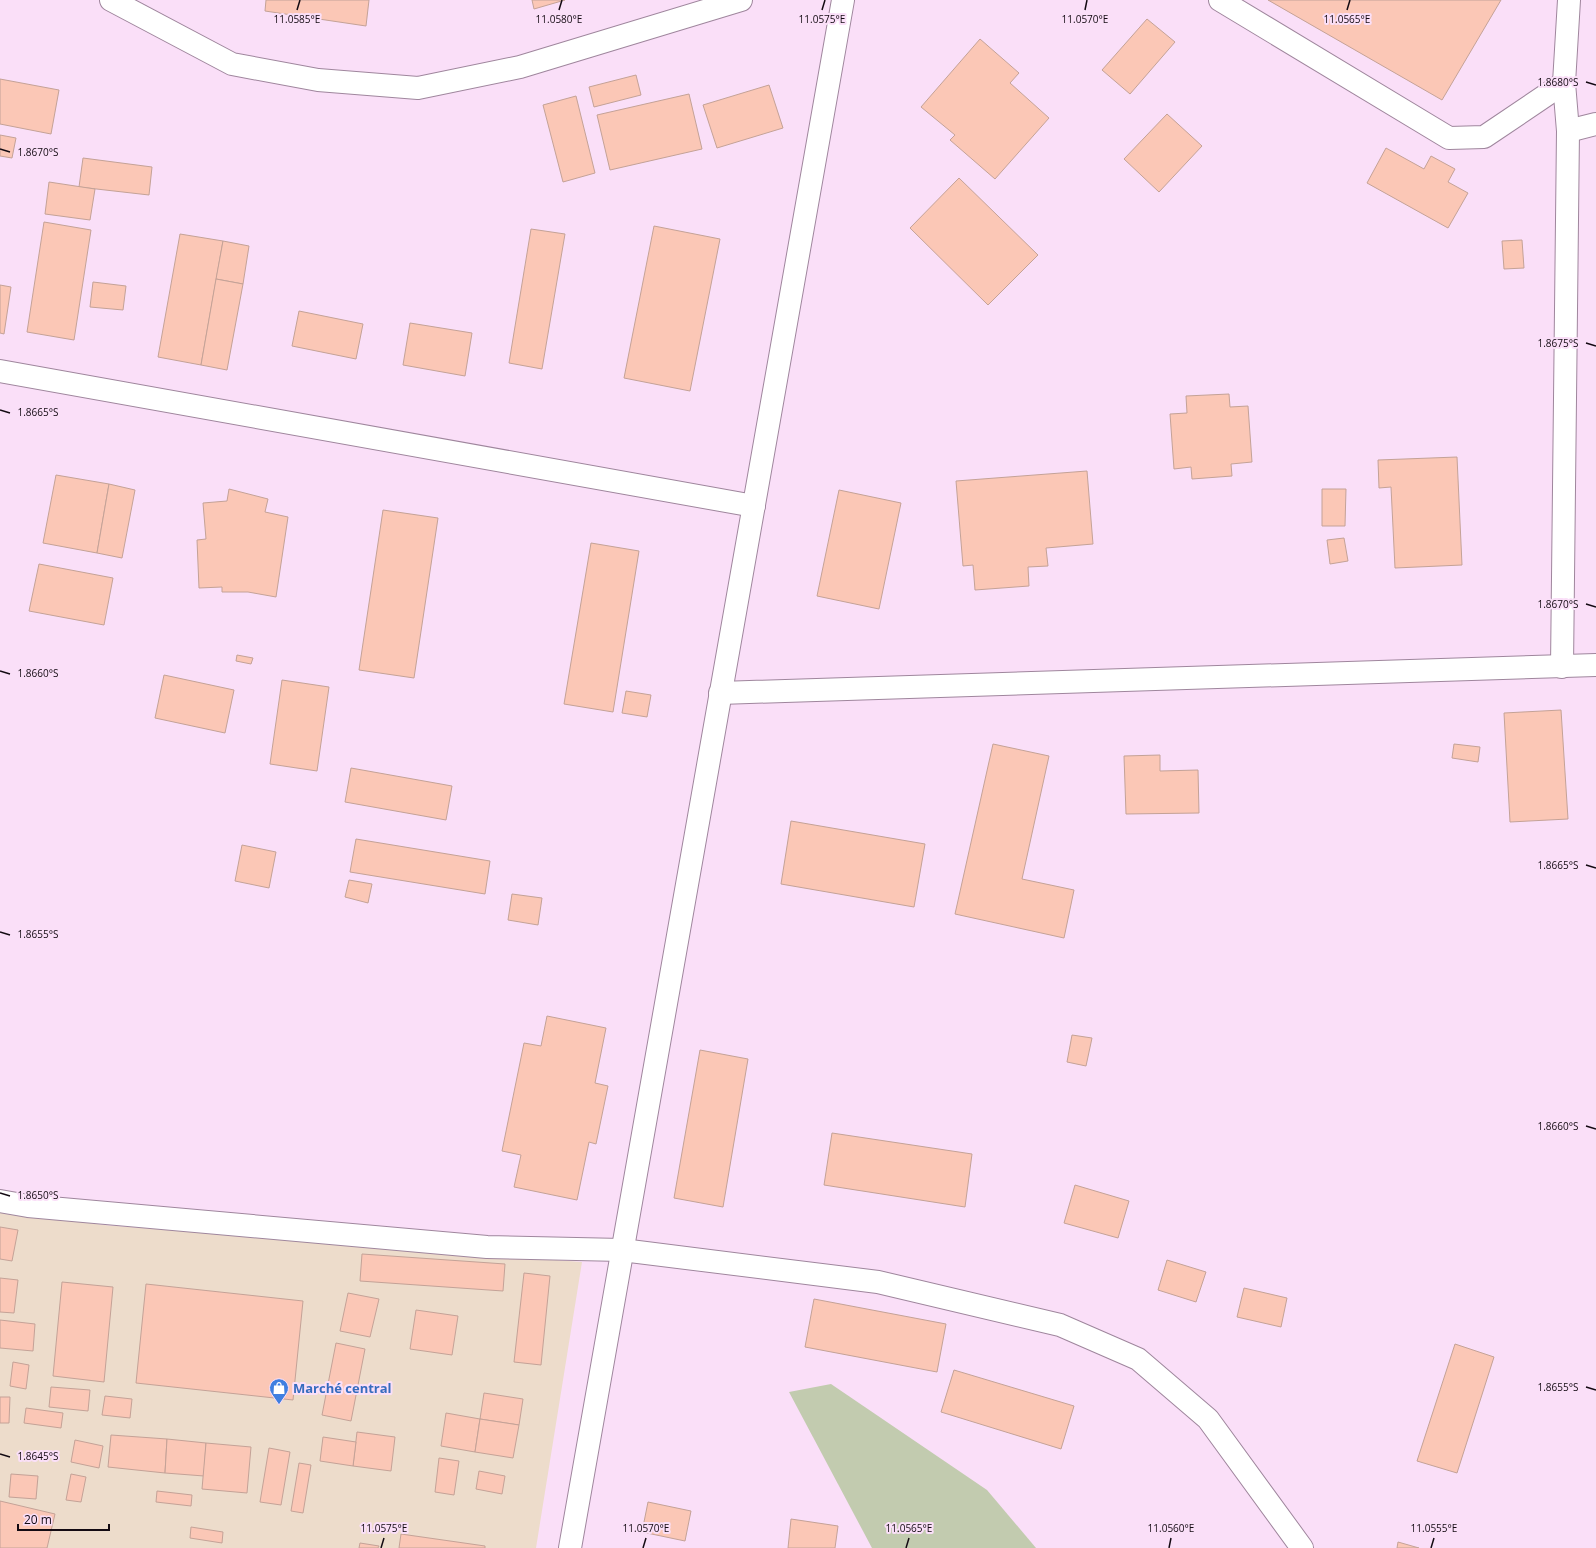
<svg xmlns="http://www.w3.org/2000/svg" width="1596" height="1548" viewBox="0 0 1596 1548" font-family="'Open Sans',sans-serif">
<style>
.commercial{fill:#eddccb}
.green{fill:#c2cbaf}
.building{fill:#fbc7b6;stroke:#c4a297}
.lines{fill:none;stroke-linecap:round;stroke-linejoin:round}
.minor-casing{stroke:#9f869d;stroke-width:24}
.minor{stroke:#fff;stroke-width:22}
.ticks{fill:none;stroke:#130a12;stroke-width:1.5}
.labels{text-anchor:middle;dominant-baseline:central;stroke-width:4;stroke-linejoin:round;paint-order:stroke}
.shop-label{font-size:13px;font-weight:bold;fill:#366cbe;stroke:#fadff8;text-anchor:start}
.ticks-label{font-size:10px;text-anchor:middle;fill:#130a12;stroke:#fadff8;stroke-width:4;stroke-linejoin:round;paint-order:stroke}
</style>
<rect width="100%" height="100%" fill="#fadff8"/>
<polygon class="commercial" points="0,1210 104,1225 582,1262 536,1548 0,1548"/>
<polygon class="green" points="831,1384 987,1490 1036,1548 872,1548 789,1392"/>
<g class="building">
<polygon points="266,0 369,0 366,26 265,11"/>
<polygon points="532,0 565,0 534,9"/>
<polygon points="1268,0 1501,0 1442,100"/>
<polygon points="1147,19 1175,42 1130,94 1102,70"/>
<polygon points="980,39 1019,73 1010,83 1049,118 995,179 950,140 955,135 921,107"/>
<polygon points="636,75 641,95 594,107 589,87"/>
<polygon points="0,79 59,90 51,134 0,124"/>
<polygon points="769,85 783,128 717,148 703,105"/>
<polygon points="689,94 702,149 610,170 597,115"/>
<polygon points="576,96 595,173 563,182 543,105"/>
<polygon points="1167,114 1202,146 1159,192 1124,159"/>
<polygon points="0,135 16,138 12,158 0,156"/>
<polygon points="1386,148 1424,169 1431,156 1455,169 1448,182 1468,193 1448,228 1367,183"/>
<polygon points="83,158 152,167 149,195 79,187"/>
<polygon points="959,178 1038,255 988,305 910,228"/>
<polygon points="49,182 95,189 90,220 45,214"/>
<polygon points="44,222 91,230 74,340 27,332"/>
<polygon points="654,226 720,239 690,391 624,378"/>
<polygon points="531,229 565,234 542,369 509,363"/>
<polygon points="180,234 223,241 201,365 158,357"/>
<polygon points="1522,240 1524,268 1504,269 1502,241"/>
<polygon points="223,241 249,246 243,284 216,279"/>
<polygon points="216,279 243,284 227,370 201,365"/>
<polygon points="93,282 126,286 123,310 90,307"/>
<polygon points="0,285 11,287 4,334 0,333"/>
<polygon points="299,311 363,324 356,359 292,346"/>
<polygon points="410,323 472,333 465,376 403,365"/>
<polygon points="1229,394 1230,407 1248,406 1252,462 1231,464 1232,476 1192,479 1191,467 1174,469 1170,414 1187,413 1186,396"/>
<polygon points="1457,457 1462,565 1395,568 1391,487 1379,488 1378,460"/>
<polygon points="1087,471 1093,544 1046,548 1048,566 1028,567 1029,586 975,590 973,565 963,566 956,481"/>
<polygon points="56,475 109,484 97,553 43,543"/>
<polygon points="109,484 135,490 122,558 97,553"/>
<polygon points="229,489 268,499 265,512 288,517 276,597 248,592 222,592 222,587 199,588 197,540 206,539 203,503 227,501"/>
<polygon points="1322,489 1346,489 1345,526 1322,526"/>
<polygon points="839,490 901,503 879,609 817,596"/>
<polygon points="383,510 438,518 414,678 359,670"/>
<polygon points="1344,538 1348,561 1330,564 1327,540"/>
<polygon points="591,543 639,551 613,712 564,704"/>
<polygon points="39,564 113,578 104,625 29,611"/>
<polygon points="237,655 253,658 251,664 236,661"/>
<polygon points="164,675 234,690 225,733 155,718"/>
<polygon points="282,680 329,687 317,771 270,764"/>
<polygon points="626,691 651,695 647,717 622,713"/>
<polygon points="1561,710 1568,819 1510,822 1504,713"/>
<polygon points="993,744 1049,756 1022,879 1074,890 1064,938 955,914"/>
<polygon points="1454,744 1480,747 1478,762 1452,758"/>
<polygon points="1160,755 1160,771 1198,770 1199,813 1126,814 1124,756"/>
<polygon points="351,768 452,786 446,820 345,802"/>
<polygon points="791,821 925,844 914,907 781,884"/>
<polygon points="356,839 490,861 485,894 350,872"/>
<polygon points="242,845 276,852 269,888 235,881"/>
<polygon points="349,880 372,884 368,903 345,897"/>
<polygon points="512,894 542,898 538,925 508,920"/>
<polygon points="547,1016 606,1028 595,1083 608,1086 596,1144 589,1142 577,1200 514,1187 521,1155 502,1151 524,1043 541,1046"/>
<polygon points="1072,1035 1092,1038 1086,1066 1067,1062"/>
<polygon points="700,1050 748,1059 723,1207 674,1198"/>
<polygon points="832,1133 972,1154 965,1207 824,1185"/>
<polygon points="1075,1185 1129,1201 1118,1238 1064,1223"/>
<polygon points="0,1227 18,1230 12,1261 0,1259"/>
<polygon points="362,1254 505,1264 503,1291 360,1281"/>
<polygon points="1167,1260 1206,1272 1196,1302 1158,1290"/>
<polygon points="524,1273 550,1276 541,1365 514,1362"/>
<polygon points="0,1278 18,1280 14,1313 0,1312"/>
<polygon points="62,1282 113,1287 104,1382 53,1376"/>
<polygon points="146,1284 303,1301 293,1400 136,1383"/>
<polygon points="1244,1288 1287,1298 1281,1327 1237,1317"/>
<polygon points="348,1293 379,1299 370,1337 340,1331"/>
<polygon points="814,1299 946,1324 937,1372 805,1347"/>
<polygon points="416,1310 458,1316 452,1355 410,1349"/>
<polygon points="0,1320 35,1324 33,1351 0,1348"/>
<polygon points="336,1343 365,1349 351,1421 322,1415"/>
<polygon points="1455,1344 1494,1357 1457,1473 1417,1461"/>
<polygon points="13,1362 29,1365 26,1389 10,1386"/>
<polygon points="954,1370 1074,1406 1061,1449 941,1412"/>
<polygon points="51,1387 90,1390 88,1411 49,1407"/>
<polygon points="484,1393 523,1399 519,1425 480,1419"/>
<polygon points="105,1396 132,1399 130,1418 102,1415"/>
<polygon points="0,1397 10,1397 9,1423 0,1423"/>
<polygon points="26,1408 63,1413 61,1428 24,1423"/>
<polygon points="446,1413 480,1419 475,1452 441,1446"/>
<polygon points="480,1419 519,1425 513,1458 475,1452"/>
<polygon points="357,1432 395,1437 391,1471 353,1466"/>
<polygon points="111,1435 167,1439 165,1473 108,1467"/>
<polygon points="323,1437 356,1442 353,1466 320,1461"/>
<polygon points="167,1439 206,1443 204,1476 165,1473"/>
<polygon points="75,1440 103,1446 99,1468 71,1462"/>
<polygon points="206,1443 251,1447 247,1493 202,1489"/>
<polygon points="269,1448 290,1452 281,1505 260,1502"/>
<polygon points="439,1458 459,1461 454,1495 435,1492"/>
<polygon points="299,1463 311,1465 303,1513 291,1511"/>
<polygon points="479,1471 505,1476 502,1494 476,1489"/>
<polygon points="11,1474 38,1476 36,1499 9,1497"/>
<polygon points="71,1474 86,1477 81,1502 66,1500"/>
<polygon points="157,1491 192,1495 191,1506 156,1502"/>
<polygon points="0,1501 55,1514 47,1548 0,1548"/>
<polygon points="648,1502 691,1511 685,1541 642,1532"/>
<polygon points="791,1519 838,1526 835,1548 788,1548"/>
<polygon points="191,1527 223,1532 222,1543 190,1538"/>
<polygon points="401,1534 485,1546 485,1548 399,1548"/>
<polygon points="1398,1542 1419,1548 1397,1548"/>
<polygon points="360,1543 379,1546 378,1548 359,1548"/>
</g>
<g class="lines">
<defs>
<g id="minor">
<polyline points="111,0 232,64 318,80 418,88 520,67 741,0"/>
<polyline points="1220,0 1449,138 1484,137 1564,83"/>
<polyline points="1568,131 1596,124"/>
<polyline points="0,371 754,506"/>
<polyline points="1562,667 1568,131 1564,83 1569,0"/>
<polyline points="720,693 1596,665"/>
<polyline points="0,1201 28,1206 487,1247 622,1250 878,1282 1060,1325 1138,1359 1208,1419 1302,1548"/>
<polyline points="570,1548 843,0"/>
</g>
</defs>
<use href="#minor" class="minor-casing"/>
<use href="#minor" class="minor"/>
</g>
<path class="ticks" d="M297,10l3,-10M559,10l3,-10M822,10l3,-10M1085,10l2,-10M1347,10l3,-10M1586,82l10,3M0,149l10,3M1586,343l10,3M0,410l10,3M1586,604l10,3M0,671l10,3M1586,865l10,3M0,932l10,3M1586,1126l10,3M0,1193l10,3M1586,1387l10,3M0,1454l10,3M381,1548l3,-10M643,1548l3,-10M906,1548l3,-10M1169,1548l2,-10M1431,1548l3,-10"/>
<defs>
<symbol id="shop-pin" viewBox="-11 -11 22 30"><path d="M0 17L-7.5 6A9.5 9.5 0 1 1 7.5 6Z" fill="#3f7fe0" stroke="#fadff8"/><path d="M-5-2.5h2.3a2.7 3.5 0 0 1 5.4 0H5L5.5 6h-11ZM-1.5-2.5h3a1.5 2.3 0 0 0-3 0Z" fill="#fff"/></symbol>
</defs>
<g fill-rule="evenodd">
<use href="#shop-pin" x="268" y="1377" width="22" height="30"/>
</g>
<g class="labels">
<g class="shop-label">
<text x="293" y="1388">Marché central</text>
</g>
</g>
<g class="ticks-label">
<text x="297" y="23">11.0585°E</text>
<text x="559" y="23">11.0580°E</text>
<text x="822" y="23">11.0575°E</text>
<text x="1085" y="23">11.0570°E</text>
<text x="1347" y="23">11.0565°E</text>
<text x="1558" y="86">1.8680°S</text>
<text x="38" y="156">1.8670°S</text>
<text x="1558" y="347">1.8675°S</text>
<text x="38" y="416">1.8665°S</text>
<text x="1558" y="608">1.8670°S</text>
<text x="38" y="677">1.8660°S</text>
<text x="1558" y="869">1.8665°S</text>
<text x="38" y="938">1.8655°S</text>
<text x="1558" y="1130">1.8660°S</text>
<text x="38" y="1199">1.8650°S</text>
<text x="1558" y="1391">1.8655°S</text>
<text x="38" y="1460">1.8645°S</text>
<text x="384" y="1532">11.0575°E</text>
<text x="646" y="1532">11.0570°E</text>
<text x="909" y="1532">11.0565°E</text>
<text x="1171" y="1532">11.0560°E</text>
<text x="1434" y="1532">11.0555°E</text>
</g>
<path d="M18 1524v6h91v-6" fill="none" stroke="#130a12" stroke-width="2"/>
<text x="24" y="1524" font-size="12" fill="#130a12" stroke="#fadff8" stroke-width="3" paint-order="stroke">20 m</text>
</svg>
